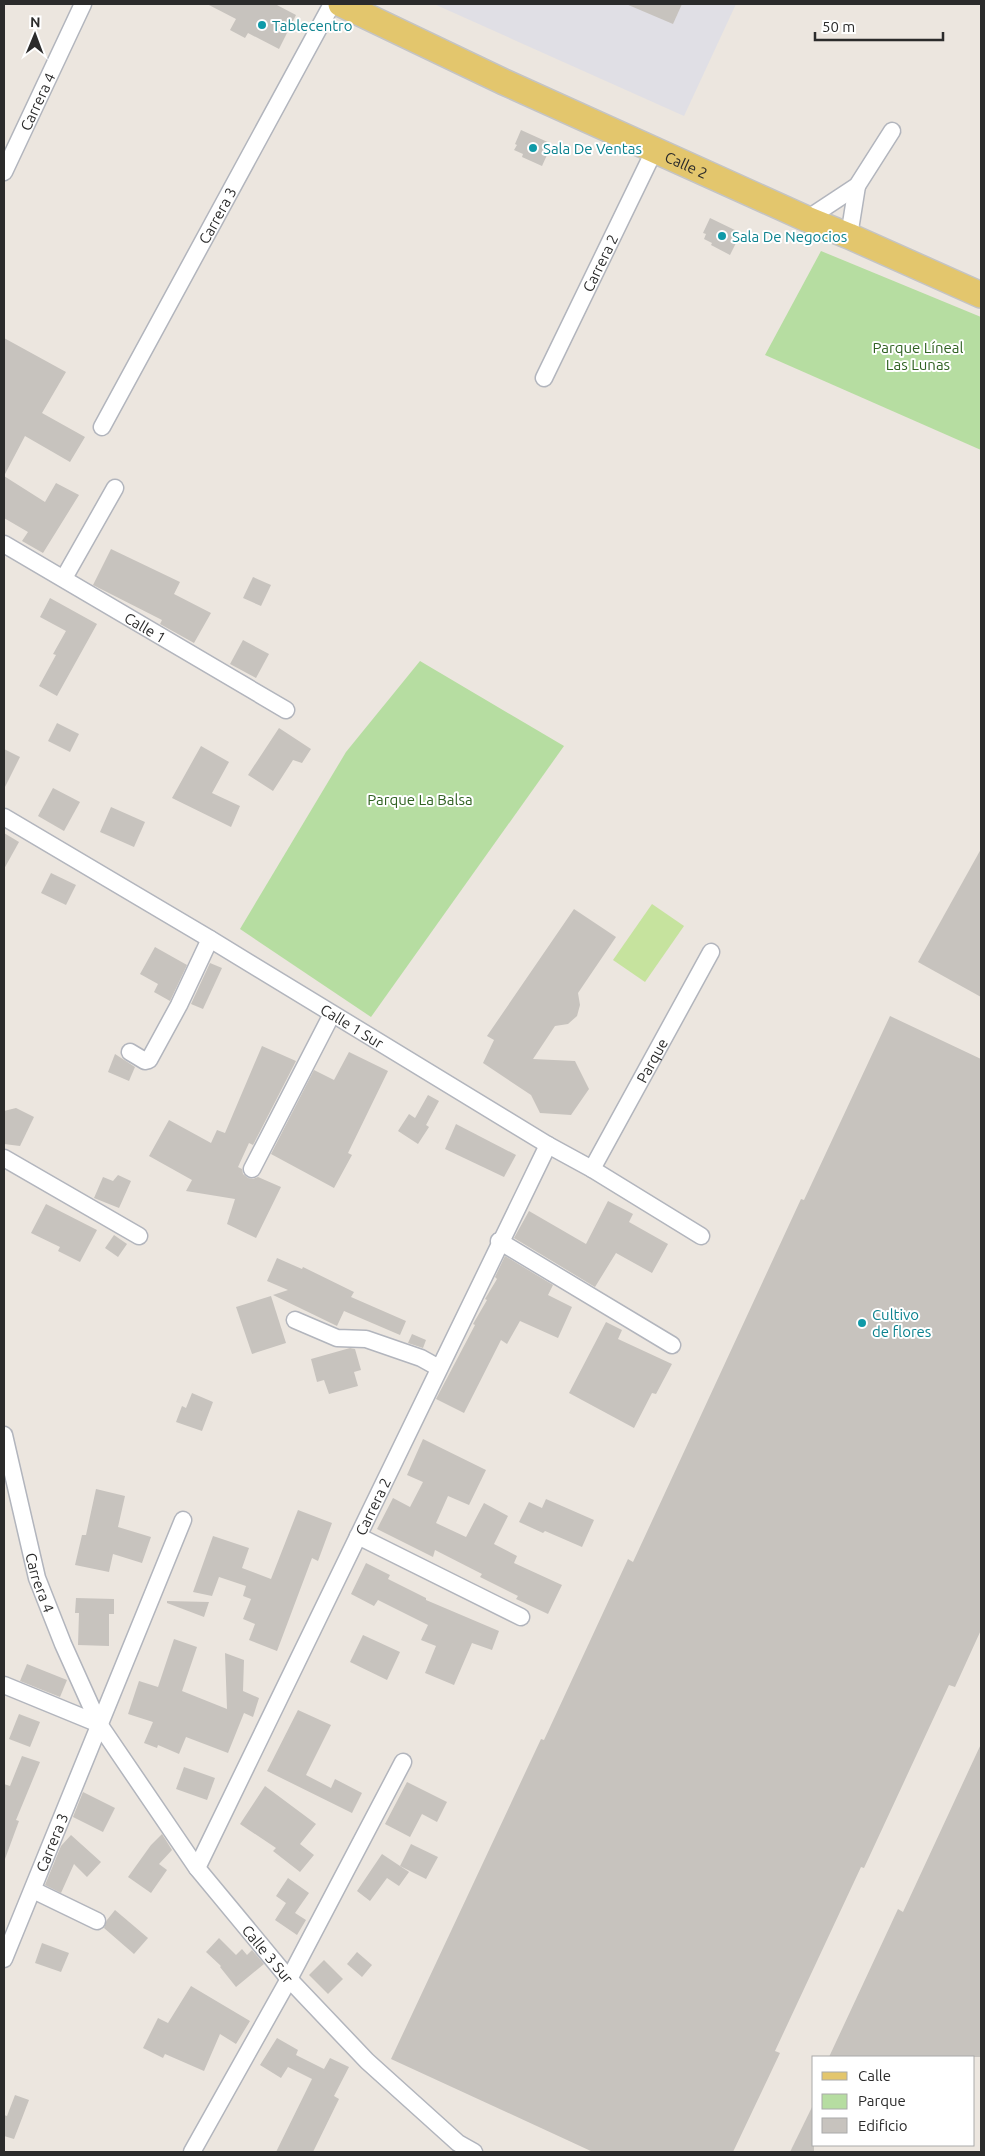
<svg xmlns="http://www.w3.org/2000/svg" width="985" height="2156" viewBox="0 0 985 2156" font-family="Ubuntu,sans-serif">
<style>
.industrial{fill:#e0dfe5}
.green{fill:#b6dda1}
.pitch{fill:#c6e39e}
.building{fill:#c7c3be}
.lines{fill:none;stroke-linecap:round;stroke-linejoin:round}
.street-casing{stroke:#b2b5bd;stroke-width:19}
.primary-casing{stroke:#c4c4c4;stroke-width:28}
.street{stroke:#fff;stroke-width:16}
.primary{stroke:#e3c66d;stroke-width:25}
.culture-dot{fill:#0f9aa8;stroke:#fff;stroke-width:2}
.labels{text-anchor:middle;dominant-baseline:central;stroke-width:4;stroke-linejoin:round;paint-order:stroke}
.culture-label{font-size:15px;fill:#0d838f;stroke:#fff;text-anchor:start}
.street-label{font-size:15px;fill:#2b2b2b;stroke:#fff}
.park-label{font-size:15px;fill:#306222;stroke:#fff}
</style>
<rect width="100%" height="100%" fill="#ece6df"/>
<polygon class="industrial" points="434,4 736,4 684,116"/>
<g class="green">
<polygon points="821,251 981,317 981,450 765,355"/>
<polygon points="420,661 564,746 371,1017 240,929 346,752"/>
</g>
<polygon class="pitch" points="652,904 684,926 645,982 613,960"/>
<g class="building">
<polygon points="207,4 275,4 296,15 279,49 248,33 245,38 230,30 236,19"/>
<polygon points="626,4 682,4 673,24"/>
<polygon points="521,130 552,144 542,166 522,157 523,154 514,150 517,145 515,144"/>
<polygon points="710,218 741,233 730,255 711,245 712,243 704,239 706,234 703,233"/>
<polygon points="4,338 66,372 42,413 85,437 70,462 25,436 4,476 45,502 56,483 79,495 43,553 22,541 28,532 4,518"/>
<polygon points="111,549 180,582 174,594 211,613 194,643 160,624 162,620 93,585"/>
<polygon points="253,577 271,585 261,606 243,598"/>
<polygon points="50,598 97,624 57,696 39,686 56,655 53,654 66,631 40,617"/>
<polygon points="243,640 269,654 256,678 230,664"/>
<polygon points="57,723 79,734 70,752 48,741"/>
<polygon points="279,728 311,749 302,763 293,760 273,791 248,775"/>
<polygon points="201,746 229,762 212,793 240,806 231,827 172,798"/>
<polygon points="4,749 20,757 4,789"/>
<polygon points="53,788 80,802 64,831 38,816"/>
<polygon points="111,807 145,822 134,847 100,832"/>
<polygon points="4,833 19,842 4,869"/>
<polygon points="981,849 981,997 918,962"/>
<polygon points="51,873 76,885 66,905 41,893"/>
<polygon points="574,909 616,937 578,993 580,1005 577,1016 568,1024 555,1026 533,1059 575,1061 589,1089 571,1115 540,1113 531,1095 483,1063 494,1040 487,1036"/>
<polygon points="155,947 187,965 170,1001 154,992 158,984 140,974"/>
<polygon points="210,963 222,968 203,1009 191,1004"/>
<polygon points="890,1016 981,1059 981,1630 955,1687 949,1685 864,1868 861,1867 775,2051 780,2053 733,2152 593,2152 391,2059 541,1739 544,1740 628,1559 633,1562 801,1199 804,1200"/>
<polygon points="262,1046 296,1061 253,1145 249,1143 238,1167 242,1169 243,1174 248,1178 253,1179 258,1177 281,1187 256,1238 227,1224 235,1199 186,1191 192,1180 149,1156 169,1120 211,1143 217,1130 225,1133"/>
<polygon points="349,1052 388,1071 348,1153 352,1155 334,1188 271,1154 314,1070 334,1080"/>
<polygon points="115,1054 135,1067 129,1081 108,1072"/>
<polygon points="428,1095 439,1101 426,1125 429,1127 418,1144 398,1131 409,1114 415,1118"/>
<polygon points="16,1108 34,1117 20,1146 4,1144 4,1111"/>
<polygon points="456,1124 516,1155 504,1177 445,1149"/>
<polygon points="118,1175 131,1181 119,1208 94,1198 103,1177 113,1181"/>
<polygon points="608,1201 633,1214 629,1222 668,1244 652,1273 616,1253 595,1287 514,1238 529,1211 586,1244"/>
<polygon points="46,1204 97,1230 80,1262 58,1251 60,1247 31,1233"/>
<polygon points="114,1235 127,1244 118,1257 105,1248"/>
<polygon points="505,1256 553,1285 548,1295 572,1307 558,1338 520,1321 507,1344 501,1340 464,1413 436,1399 475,1325 473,1324 487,1300 485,1299 497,1279 495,1277"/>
<polygon points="277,1258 302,1269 303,1267 354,1292 351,1297 406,1321 400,1335 344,1311 337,1326 273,1295 288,1290 267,1281"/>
<polygon points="271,1296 286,1343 252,1354 236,1307"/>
<polygon points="606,1322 622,1330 618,1339 672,1364 656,1394 652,1393 634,1428 569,1393"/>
<polygon points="412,1334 426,1340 423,1348 408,1343"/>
<polygon points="350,1348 355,1349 361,1370 354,1372 358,1386 329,1394 324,1380 317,1382 311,1359"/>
<polygon points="192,1393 213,1402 202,1431 176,1422 182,1406 186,1408"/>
<polygon points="423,1439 486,1470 469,1505 448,1496 436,1523 466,1537 484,1503 508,1516 494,1544 517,1556 514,1563 562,1585 548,1614 516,1599 518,1596 480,1577 482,1574 435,1550 433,1557 377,1529 393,1498 410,1507 423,1482 407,1475"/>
<polygon points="96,1489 125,1496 118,1527 151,1537 142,1563 113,1554 109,1572 75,1565 82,1535 86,1535"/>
<polygon points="546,1499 594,1520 582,1547 545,1531 543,1533 519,1522 529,1502 542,1508"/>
<polygon points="298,1510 332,1523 318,1561 312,1558 277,1651 249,1640 255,1624 243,1619 251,1599 243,1596 246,1586 219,1577 212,1596 193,1592 213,1536 249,1548 242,1568 271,1579"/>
<polygon points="366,1563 390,1575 388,1579 426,1598 426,1600 499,1631 492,1650 472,1643 454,1685 425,1673 436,1646 421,1640 428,1625 378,1600 374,1606 351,1594"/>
<polygon points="76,1598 114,1599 114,1614 109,1614 109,1646 78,1645 79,1613 75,1613"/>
<polygon points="167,1601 209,1602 204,1617 167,1603"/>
<polygon points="363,1635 400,1652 387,1680 350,1662"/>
<polygon points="174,1639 197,1647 182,1691 227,1709 225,1653 244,1660 243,1691 259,1698 253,1717 244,1713 228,1753 186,1737 179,1754 158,1745 157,1748 144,1743 153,1722 128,1714 139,1681 158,1687"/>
<polygon points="27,1664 67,1680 60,1697 20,1681"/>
<polygon points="298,1710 331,1725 306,1775 331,1788 335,1779 362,1793 352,1813 267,1771"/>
<polygon points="19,1714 40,1722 30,1747 9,1739"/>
<polygon points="981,1744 981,2057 829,2057 898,1909 903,1912"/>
<polygon points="22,1756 40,1762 16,1820 19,1821 5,1859 4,1858 4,1784 10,1786"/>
<polygon points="184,1767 215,1778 207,1800 176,1789"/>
<polygon points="407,1782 447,1802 437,1822 422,1814 410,1837 385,1824"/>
<polygon points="265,1786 316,1824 300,1844 314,1855 300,1872 273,1851 276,1848 240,1824"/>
<polygon points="83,1792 115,1808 103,1832 73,1817"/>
<polygon points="162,1834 172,1850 159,1864 167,1870 151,1893 128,1877 151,1845"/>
<polygon points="71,1835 101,1862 87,1877 74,1864 61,1893 45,1885 61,1846"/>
<polygon points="411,1844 438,1857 426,1879 400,1866"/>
<polygon points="382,1854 409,1872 399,1886 387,1878 370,1901 357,1891"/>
<polygon points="288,1878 309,1893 295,1913 306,1920 297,1935 275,1920 286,1903 276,1896"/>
<polygon points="115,1910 148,1938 134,1954 104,1928 107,1920"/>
<polygon points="219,1938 236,1955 242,1949 247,1955 252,1950 264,1964 236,1987 220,1967 221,1966 206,1952"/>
<polygon points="42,1943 69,1953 61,1972 35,1963"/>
<polygon points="357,1952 372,1965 362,1977 347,1964"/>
<polygon points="324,1960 343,1979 328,1994 309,1975"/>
<polygon points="191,1986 250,2021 236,2044 220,2034 204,2071 165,2054 163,2058 143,2048 158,2018 168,2023"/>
<polygon points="277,2038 298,2050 296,2055 324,2069 330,2058 349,2067 334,2096 339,2099 313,2152 276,2152 312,2079 288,2067 281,2078 260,2065"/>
<polygon points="15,2095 29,2100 14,2139 4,2136 4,2115 7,2116"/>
<polygon points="814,2103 814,2152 790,2152"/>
</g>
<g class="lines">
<defs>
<g id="street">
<path id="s1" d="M4,172l79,-168"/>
<polyline points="807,219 857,186 892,131"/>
<polyline points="849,236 857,186"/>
<path id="s2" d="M544,378l111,-229"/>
<path id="s3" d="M102,427l230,-423"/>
<path id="s4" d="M4,544l282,166"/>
<polyline points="64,578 115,488"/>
<path id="s5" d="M4,817l206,122 338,206 44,24 109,67"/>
<polyline points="130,1052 145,1061 149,1060 179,1005 210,939"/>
<polyline points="4,1158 139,1236"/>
<polyline points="252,1169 332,1014"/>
<path id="s6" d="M592,1169l119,-217"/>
<polyline points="499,1241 672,1345"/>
<polyline points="295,1320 337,1338 366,1339 421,1358 439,1368"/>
<path id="s7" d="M4,1435l33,143 26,66 36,80 98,144 92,111 78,82 91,82 16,9"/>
<polyline points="358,1536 521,1617"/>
<polyline points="4,1685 99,1724"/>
<path id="s8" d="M197,1868l351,-723"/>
<polyline points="33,1890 97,1921"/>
<path id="s9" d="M4,1959l179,-439"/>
<polyline points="192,2152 289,1979 403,1762"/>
</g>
<g id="primary">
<path id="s10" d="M341,4l163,78 303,137 42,17 132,59"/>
</g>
</defs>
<use href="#street" class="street-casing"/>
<use href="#primary" class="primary-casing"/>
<use href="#street" class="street"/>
<use href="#primary" class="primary"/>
</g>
<g class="culture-dot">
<circle cx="262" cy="25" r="5"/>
<circle cx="533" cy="148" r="5"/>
<circle cx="722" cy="236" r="5"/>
<circle cx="862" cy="1323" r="5"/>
</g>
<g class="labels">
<g class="culture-label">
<text x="272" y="25">Tablecentro</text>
<text x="543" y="148">Sala De Ventas</text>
<text x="732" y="236">Sala De Negocios</text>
<text x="872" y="1314">Cultivo<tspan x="872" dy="17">de flores</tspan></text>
</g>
<g class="street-label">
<text stroke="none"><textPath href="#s1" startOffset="78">Carrera 4</textPath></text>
<text stroke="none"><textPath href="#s10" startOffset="381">Calle 2</textPath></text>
<text stroke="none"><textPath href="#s3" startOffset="241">Carrera 3</textPath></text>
<text stroke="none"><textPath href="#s2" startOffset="128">Carrera 2</textPath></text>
<text stroke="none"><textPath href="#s4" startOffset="164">Calle 1</textPath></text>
<text stroke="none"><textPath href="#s5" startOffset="406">Calle 1 Sur</textPath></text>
<text stroke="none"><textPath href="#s6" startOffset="124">Parque</textPath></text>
<text stroke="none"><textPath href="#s8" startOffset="402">Carrera 2</textPath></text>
<text stroke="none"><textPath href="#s7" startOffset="152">Carrera 4</textPath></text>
<text stroke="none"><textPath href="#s9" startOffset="126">Carrera 3</textPath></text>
<text stroke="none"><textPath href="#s7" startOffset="591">Calle 3 Sur</textPath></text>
</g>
<g class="park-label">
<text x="918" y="347">Parque Líneal<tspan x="918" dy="17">Las Lunas</tspan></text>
<text x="420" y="799">Parque La Balsa</text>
</g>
</g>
<rect width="985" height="2156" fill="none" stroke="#2b2b2b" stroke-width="10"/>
<rect x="812" y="2056" width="162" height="90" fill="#ffffff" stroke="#aaaaaa"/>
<rect x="822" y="2072" width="25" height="8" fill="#e3c66d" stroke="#aaaaaa"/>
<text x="858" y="2081" font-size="15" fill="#2b2b2b">Calle</text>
<rect x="822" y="2094" width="25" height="15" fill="#b6dda1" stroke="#aaaaaa"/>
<text x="858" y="2106" font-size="15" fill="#2b2b2b">Parque</text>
<rect x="822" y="2118" width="25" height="15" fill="#c7c3be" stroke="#aaaaaa"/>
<text x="858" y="2131" font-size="15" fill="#2b2b2b">Edificio</text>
<g transform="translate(35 35) rotate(1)" stroke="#ffffff" stroke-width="4" paint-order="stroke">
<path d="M0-4L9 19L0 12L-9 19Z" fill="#2b2b2b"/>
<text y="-8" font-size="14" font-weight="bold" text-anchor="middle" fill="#2b2b2b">N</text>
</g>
<path d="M815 32v8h128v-8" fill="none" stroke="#2b2b2b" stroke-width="2.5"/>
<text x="822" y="32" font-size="15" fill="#2b2b2b" stroke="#ffffff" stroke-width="4" paint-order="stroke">50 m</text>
</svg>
